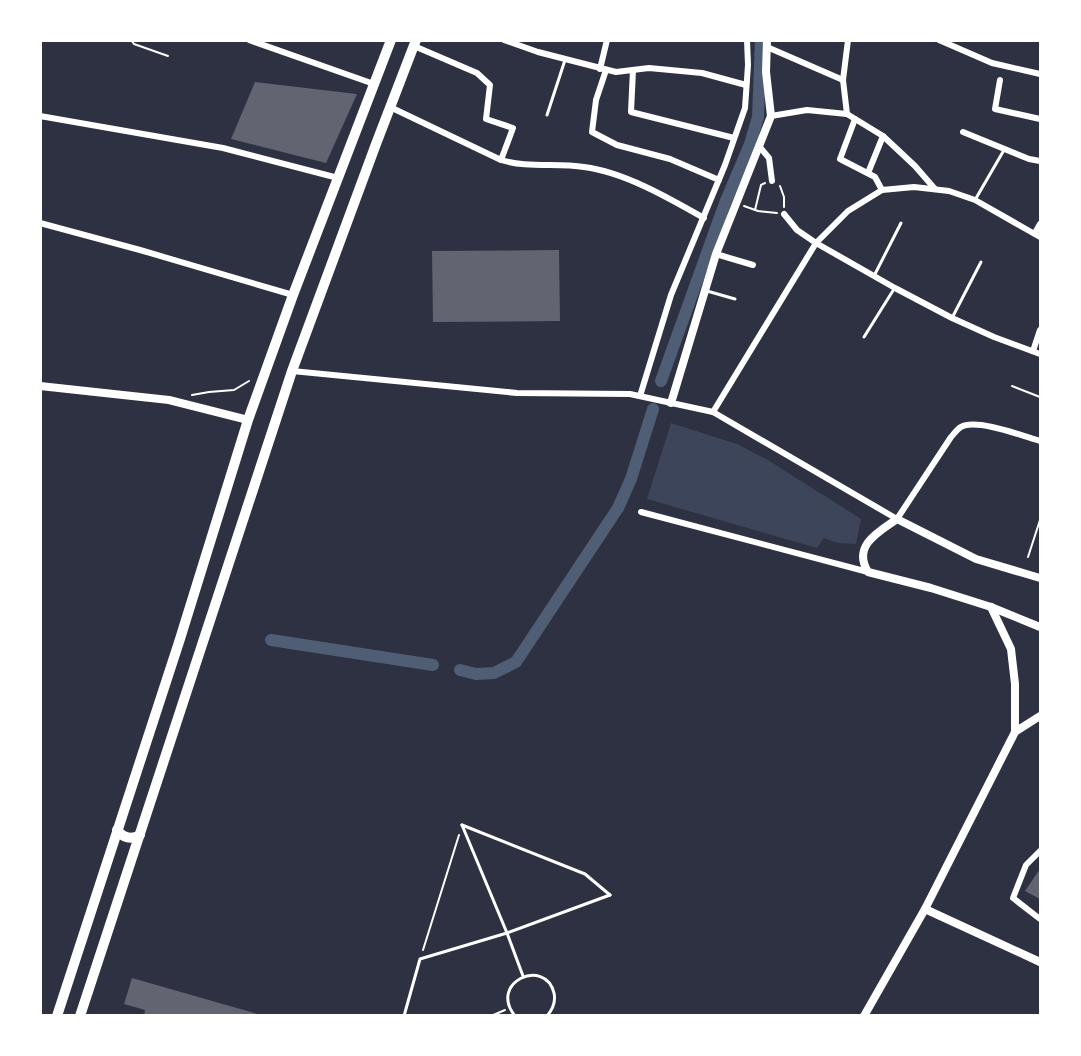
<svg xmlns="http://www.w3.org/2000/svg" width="1081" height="1056" viewBox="0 0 1081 1056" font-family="'Alegreya Sans',sans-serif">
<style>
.green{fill:#3c4559}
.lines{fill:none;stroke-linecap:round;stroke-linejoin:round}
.canal{stroke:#4f5d75;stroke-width:12}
.building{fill:#626471}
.path{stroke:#fff;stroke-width:2}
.service{stroke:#fff;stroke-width:3}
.minor{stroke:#fff;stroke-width:6}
.tertiary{stroke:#fff;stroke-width:8}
.secondary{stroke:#fff;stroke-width:8}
.trunk{stroke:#fff;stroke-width:10}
</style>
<rect width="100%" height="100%" fill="#2d3142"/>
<polygon class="green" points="671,423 737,444 768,460 861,519 856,544 838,543 824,538 817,548 647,499"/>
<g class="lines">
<g class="canal">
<polyline points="661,381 725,203 750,144 758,117 761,40"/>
<polyline points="271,640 433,665"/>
<polyline points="460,670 476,674 494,673 516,662 618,508 631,479 653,409"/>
</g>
</g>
<g class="building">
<polygon points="255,82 357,94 326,163 231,139"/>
<polygon points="559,250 560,321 433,322 432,251"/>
<polygon points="1040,869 1040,899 1025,891"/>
<polygon points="132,978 261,1015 261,1016 144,1016 145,1010 124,1004"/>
</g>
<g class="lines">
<g class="path">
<polyline points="131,40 134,44 168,56"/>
<polyline points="780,186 784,197 784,207"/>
<polyline points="744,206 758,211 777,213"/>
<polyline points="755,210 761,185 765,183"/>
<polyline points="1012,386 1040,397"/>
<polyline points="192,395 209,392 234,390 249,381"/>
<polyline points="1028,557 1040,520"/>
<polyline points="423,950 459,835"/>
<polyline points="491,1016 505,1010"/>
</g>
<g class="service">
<polyline points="547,115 565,60"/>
<polyline points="975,200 1004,150"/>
<polyline points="874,276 901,223"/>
<polyline points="707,291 735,299"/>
<polyline points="952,318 981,262"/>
<polyline points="864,337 894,289"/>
<polyline points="462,825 585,874 610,895"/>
<polyline points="462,825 507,933 523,976"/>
<polyline points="404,1016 420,959 507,933 610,895"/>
<path d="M515,1016c-27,-34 30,-59 39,-23 2,9 -1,16 -7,23"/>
</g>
<g class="minor">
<polyline points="249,40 374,84"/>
<polyline points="504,40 538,52 616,72 649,68 702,73 746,85"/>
<polyline points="939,40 992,63 1040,74"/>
<polyline points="414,46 477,73 490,85 486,119 513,128 501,160"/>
<polyline points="767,47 843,80"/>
<polyline points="600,69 607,40"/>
<polyline points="606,70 596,100 592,132 617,145 670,159 719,180"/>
<polyline points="633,70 631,112 734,138"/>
<polyline points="1000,80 995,109 1040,119"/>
<path d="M390,107l111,53c26,8 55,3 83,7 40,5 85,31 120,51"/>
<polyline points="847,114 843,80 848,40"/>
<polyline points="40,116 223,148 338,178"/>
<polyline points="771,116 807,110 847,114 883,136 915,166 935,189"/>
<polyline points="855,119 840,159 875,177 882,190"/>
<polyline points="963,132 1029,159 1040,161"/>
<polyline points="759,146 769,158 772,181"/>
<polyline points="868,173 883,136"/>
<polyline points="784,214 797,230 816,243 895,288 952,318 994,337 1040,354"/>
<polyline points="40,223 140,250 293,295"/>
<polyline points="1035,233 1040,224"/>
<polyline points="716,254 753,265"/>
<polyline points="1033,351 1040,330"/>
<path d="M292,371l225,22 113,1 83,18 184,107 54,-82c3,-3 6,-8 10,-10 15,-9 62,9 79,14"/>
<polyline points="640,396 671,295 725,165 745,108 748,65 747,40"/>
<polyline points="713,412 816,243 848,211 882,190 914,187 949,191 975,200 1040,237"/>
<polyline points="641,512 868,572"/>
<polyline points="1040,851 1026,865 1013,898 1040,919"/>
</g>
<g class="tertiary">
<polyline points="671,403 716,254 771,116 766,72 767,40"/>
<path d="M1040,578l-64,-19 -79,-40c-19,13 -45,27 -29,53l63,16 60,19 49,20"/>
<polyline points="1015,732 1040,716"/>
<polyline points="925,909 1040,962"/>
<polyline points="864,1016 925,909 1015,732 1015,684 1011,649 991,607"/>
</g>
<polyline class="secondary" points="40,386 169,400 248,420"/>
<g class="trunk">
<path d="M117,830c6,8 14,10 23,5"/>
<polyline points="57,1016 180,639 248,420 293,295 391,40"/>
<polyline points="80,1016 292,371 376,144 416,40"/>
</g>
</g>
<rect width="1081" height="1056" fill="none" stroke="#ffffff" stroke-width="84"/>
</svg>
